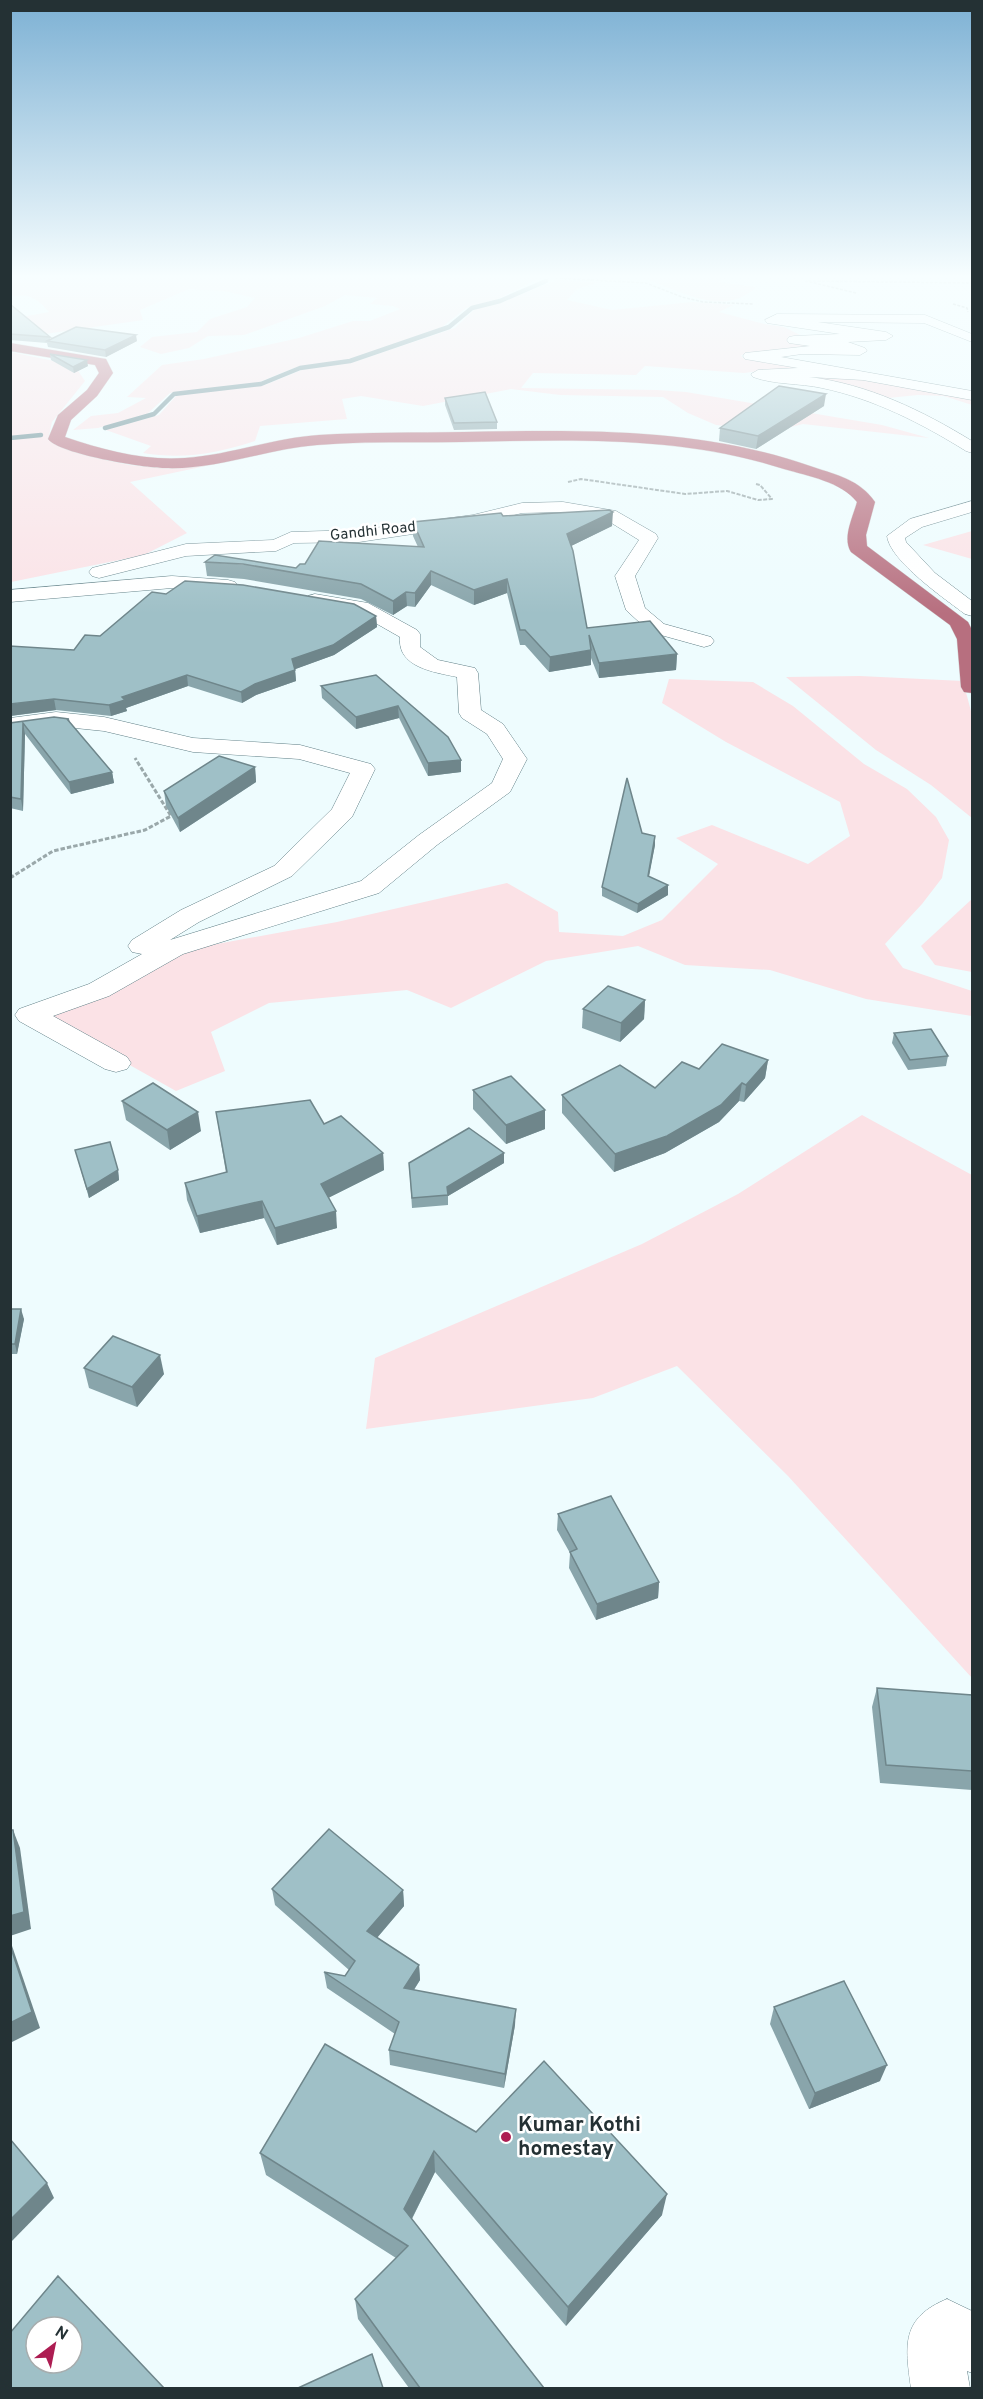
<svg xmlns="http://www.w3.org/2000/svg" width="983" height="2399" viewBox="0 0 983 2399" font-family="Overpass,sans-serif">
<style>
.green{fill:#fbe2e6}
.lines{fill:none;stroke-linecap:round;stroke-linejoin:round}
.stream{stroke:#63878f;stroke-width:4.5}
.street-casing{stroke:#607f86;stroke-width:1}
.highway-casing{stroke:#d3d6d6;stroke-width:1}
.path-far2{stroke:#9aa8aa;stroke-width:1.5;stroke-dasharray:3 1.5;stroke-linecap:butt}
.path-far1{stroke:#9aa8aa;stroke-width:2;stroke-dasharray:4 1.5;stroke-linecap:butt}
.path{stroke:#9aa8aa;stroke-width:3;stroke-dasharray:4.5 2;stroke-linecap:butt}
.street{fill:#fff;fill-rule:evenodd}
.highway{fill:#b76f7f;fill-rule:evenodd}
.wall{fill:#89a5ab}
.shaded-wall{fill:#6f868b}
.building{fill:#9fc0c7;stroke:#6f868b;stroke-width:1.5;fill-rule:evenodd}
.poi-dot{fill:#ad1d52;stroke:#fff;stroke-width:2}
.labels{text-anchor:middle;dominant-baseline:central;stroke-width:5;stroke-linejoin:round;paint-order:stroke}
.far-street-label{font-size:15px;fill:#243134;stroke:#fff}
.near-poi-label{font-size:21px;font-weight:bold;fill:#243134;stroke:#fff;text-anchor:start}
</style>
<rect width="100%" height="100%" fill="#eefcfe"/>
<g class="green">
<path d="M11,278h529l-46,23 -28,7 -24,19 -93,33 -55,8 -37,15 -87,10 -23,21 -49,14 -25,2 18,-14 27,-3 28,-15 -19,-1 35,-32 42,-6 95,-21 54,-17h17l30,-12 -7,-3 -23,-2 7,-6 -32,-3 -20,11 -81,29 -36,1 -19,12 -28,6 -21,-7 12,-10 45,-5 13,-13 37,-12 8,-9 -31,-7 -35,-2 -49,21 3,10 -105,15 -27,-16 38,-7c-11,-13 -20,-19 -38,-16z"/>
<path d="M642,278h83l-6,4 37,5c-32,32 -78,2 -114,-9z"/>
<path d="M556,280l44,2 -23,7 -10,11 45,10 81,-8 40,3 -14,7 45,12 20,3 22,11 34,8 -41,2 -58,7 2,3 91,13h-75l-15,2 -99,-7 -9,9 -103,-2 -12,15 136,2 29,2 196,33 47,13 -126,-14 -28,7 -59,-6 -28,-12 -25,-16 -103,-2 -49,-6 -88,17 -62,-10 -19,3 5,20 -87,7 -5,15c-37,12 -72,19 -112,12l8,-7 -45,-16 53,-15 18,-20 88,-10 39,-16 50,-7 101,-34 20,-19 28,-7z"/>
<path d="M10,352l64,13 11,16 -33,41 -4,18c35,14 74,28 112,27 20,0 40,-3 60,-4l-90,19 57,51 -43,22 -133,27z"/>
<polygon points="815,373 900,382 972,396 972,405 944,396 918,395 888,398 808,378"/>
<polygon points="972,531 972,559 923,545"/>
<polygon points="860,676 963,681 972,715 972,818 931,785 876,750 786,677"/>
<polygon points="669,679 753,682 793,706 864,764 907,789 936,817 949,840 942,878 922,904 885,944 903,968 972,991 972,1016 866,999 770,970 685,965 638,946 546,961 451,1008 407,990 269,1003 211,1032 225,1071 176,1091 44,1017 179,951 337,922 507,883 558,912 559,932 623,936 662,920 718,864 676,838 712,825 808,864 850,836 840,802 726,742 662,703"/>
<polygon points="972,899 972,972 935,965 921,946"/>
<polygon points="862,1115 972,1175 972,1678 788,1476 677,1366 593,1398 366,1429 375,1358 642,1244 738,1194"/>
</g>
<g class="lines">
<g class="stream">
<polyline points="105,428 154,414 174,394 261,384 300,368 350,361 449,327 472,308 500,301 546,281"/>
<polyline points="10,438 41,435"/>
</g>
<defs>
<g id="street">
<path d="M777,314l148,1 47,19v8l-48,-19 -106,-1 68,10 7,4 -7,4 -38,2 17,6 2,3 -7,4 -58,-1 -21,3 191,34v9l-109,-20 -54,-3c59,7 114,34 163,64v12l-6,-2c-45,-28 -92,-52 -144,-63 -23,-5 -47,-3 -69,-11l-2,-3 7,-4 40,-2 -53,-9 -2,-3 2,-3 65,-7 -21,-3 -2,-3 2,-3 5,-1 46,-2 -73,-11 -2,-3z"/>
<path d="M972,501v11l-50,15 -17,11 1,4 29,31 37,28v15l-7,-2c-20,-15 -75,-53 -78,-78l23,-17z"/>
<polygon points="563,502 616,511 656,534 658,538 635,576 645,608 664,624 711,637 714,641 711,645 704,647 650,632 626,610 615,576 639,540 605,519 563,512 522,513 473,525 359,542 294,543 276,551 186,556 99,578 92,576 89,572 92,568 186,544 273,540 291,532 359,530 473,515 522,503"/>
<polygon points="172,576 228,580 235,582 238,586 235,590 228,592 172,588 10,602 10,590"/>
<path d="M315,594l53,9 49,27 3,4v13l18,13 37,8 3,5 3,37 22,14 24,35 -17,33 -73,53 -58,48 -196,61 -74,42 -56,20 74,41 4,6 -4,6 -11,3 -11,-3 -86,-48 -4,-6 4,-6 70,-25 53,-30 -10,-2 -4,-6 4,-6 49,-30 93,-44 58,-57 18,-36 -51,-14 -106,-7 -89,-21 -48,-5 -46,6v-14l46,-6 48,5 89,21 107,7 71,19 4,5 -23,48 -60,59 -93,46 -29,18 191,-59 58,-46 73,-52 11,-24 -16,-25 -25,-16 -3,-5 -2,-36c-24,-5 -60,-10 -57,-40l-44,-25 -48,-8 -3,-4 3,-4z"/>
<path d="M947,2299l25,12v62l-5,-2 3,17h-59c-6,-43 -10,-70 36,-89z"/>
</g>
<path id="highway" d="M10,343l96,16 7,14 -16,23 -26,24 -6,17c38,13 79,24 120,21 45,-3 88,-20 134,-23 48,-3 96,-2 145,-3 118,-2 236,-5 349,35 24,8 47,13 62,35l-9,33 1,11 101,76 4,8v63l-8,-1 -3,-5 -4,-48 -7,-14 -99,-73c-9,-14 2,-35 6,-50 -15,-20 -49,-26 -73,-33 -105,-34 -214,-29 -323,-27 -48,1 -96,-1 -144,3 -51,4 -101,25 -152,23 -21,0 -106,-14 -117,-29l10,-24 29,-25 12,-17 -4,-8 -85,-14z"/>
</defs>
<use href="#street" class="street-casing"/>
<use href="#highway" class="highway-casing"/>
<g class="path-far2">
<polyline points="555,278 646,283 682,297 703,302 754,304"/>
<polyline points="856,293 806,281 972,283"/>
<polyline points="953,304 967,308 968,312"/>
</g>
<polyline class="path-far1" points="568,482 581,479 685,494 727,491 758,500 772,499 760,485 756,484"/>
<polyline class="path" points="10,878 53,851 145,830 171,816 135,758"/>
<use href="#street" class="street"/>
<use href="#highway" class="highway"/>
</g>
<g class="wall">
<polygon points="10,304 50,337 50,339 137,341 106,357 48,347 47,343 10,340"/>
<polygon points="50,354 88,366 74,373 51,360"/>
<polygon points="445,398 497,422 497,429 454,430 445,405"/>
<polygon points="824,406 756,449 719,441 720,428"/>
<polygon points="503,516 612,526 571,546 587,628 677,654 676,670 599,678 591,658 591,665 549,672 525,645 520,645 507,593 474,605 431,585 415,607 407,606 393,615 361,599 244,579 207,576 205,562 296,568 305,564 418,547 413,536 413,522"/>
<polygon points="166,594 376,616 377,627 334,655 295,669 296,681 256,695 242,703 188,686 126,708 127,711 111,716 56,710 10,716 74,650 100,636"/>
<polygon points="376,675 461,760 461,772 428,776 399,718 356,729 322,698 321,686"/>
<polygon points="69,719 70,722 112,772 114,783 71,794 25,734 23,811 10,808 10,723"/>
<polygon points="255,767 256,782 180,832 166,806 164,791"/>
<polygon points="642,833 655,845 649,877 668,895 637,913 602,896 602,887"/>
<polygon points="645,1000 644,1019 620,1042 582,1028 583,1009"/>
<polygon points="894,1033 948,1056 946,1066 908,1070 892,1043"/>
<polygon points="768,1060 765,1078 744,1102 739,1101 719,1122 665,1153 614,1172 562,1113 562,1095 655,1088 699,1069"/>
<polygon points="473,1090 545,1110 545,1129 506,1144 473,1109"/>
<polygon points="122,1101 201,1131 170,1150 126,1120"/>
<polygon points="216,1112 324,1124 383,1153 384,1170 328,1198 337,1228 277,1245 264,1218 200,1233 187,1200 185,1183 226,1173"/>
<polygon points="75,1150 118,1170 119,1180 89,1198"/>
<polygon points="504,1153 504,1163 448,1196 448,1205 412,1208 409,1163"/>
<polygon points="10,1309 24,1319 17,1354 10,1354"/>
<polygon points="84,1368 164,1374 137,1407 89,1388"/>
<polygon points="558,1514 659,1582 658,1598 596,1620 569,1568 570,1553 557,1530"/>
<polygon points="877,1688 972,1695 972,1790 880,1783 872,1707"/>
<polygon points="272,1889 403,1890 404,1906 377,1938 419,1965 420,1980 414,1990 515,2025 504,2088 390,2065 389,2050 395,2034 327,1988 324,1972 345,1976 349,1970 275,1905"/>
<polygon points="774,2007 880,2081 809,2109 770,2024"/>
<polygon points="476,2132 662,2215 566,2326 435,2172 412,2219 544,2388 409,2388 358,2319 355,2299 396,2258 266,2175 260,2153"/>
</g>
<g class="shaded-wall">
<polygon points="136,335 137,341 106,357 105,350"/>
<polygon points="87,360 88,366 74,373 73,367"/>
<polygon points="826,394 824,406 756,449 758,436"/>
<polygon points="613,512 612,526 567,548 567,534"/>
<polygon points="431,571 431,585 415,607 415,593"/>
<polygon points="507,579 507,593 474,605 474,590"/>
<polygon points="406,592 407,606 393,615 393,601"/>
<polygon points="376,616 377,627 334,655 293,670 292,659"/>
<polygon points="591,650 591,665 549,672 550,657"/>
<polygon points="677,654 676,670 599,678 599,663"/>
<polygon points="295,670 296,681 256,695 242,703 241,692 255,684"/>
<polygon points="187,675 188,686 126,708 127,711 111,716 109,705 122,697"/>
<polygon points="54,699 56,710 10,716 10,704"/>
<polygon points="398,706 399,718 356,729 356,717"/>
<polygon points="23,723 25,734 23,811 21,799"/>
<polygon points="461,760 461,772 428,776 428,763"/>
<polygon points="255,767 256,782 180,832 178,818"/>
<polygon points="112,772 114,783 71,794 69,782"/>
<polygon points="655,836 655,845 647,885 648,876"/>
<polygon points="668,885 668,895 637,913 638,904"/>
<polygon points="645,1000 644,1019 620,1042 621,1023"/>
<polygon points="768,1060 765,1078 744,1102 746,1085"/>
<polygon points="742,1083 739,1101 719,1122 665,1153 614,1172 615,1154"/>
<polygon points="545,1110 545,1129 506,1144 506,1125"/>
<polygon points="198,1112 201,1131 170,1150 167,1130"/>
<polygon points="383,1153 384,1170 322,1201 321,1184"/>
<polygon points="504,1153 504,1163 448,1196 447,1187"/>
<polygon points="118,1170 119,1180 89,1198 87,1189"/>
<polygon points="262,1201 264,1218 200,1233 197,1216"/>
<polygon points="336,1211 337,1228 277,1245 275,1228"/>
<polygon points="21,1309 24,1319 17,1354 15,1344"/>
<polygon points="160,1355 164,1374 137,1407 132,1387"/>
<polygon points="659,1582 658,1598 596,1620 597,1604"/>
<polygon points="13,1830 20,1848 31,1929 10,1936"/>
<polygon points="403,1890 404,1906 369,1947 367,1931"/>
<polygon points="10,1940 40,2028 10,2043"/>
<polygon points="419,1965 420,1980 405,2003 404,1988"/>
<polygon points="516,2009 515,2025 504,2088 505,2074"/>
<polygon points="887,2065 880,2081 809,2109 815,2093"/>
<polygon points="434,2151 435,2172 406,2230 404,2209"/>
<polygon points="47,2183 54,2198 10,2243 10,2220"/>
<polygon points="667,2194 662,2215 566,2326 568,2307"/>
</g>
<g class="building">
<polygon points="10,304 50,337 10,334"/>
<polygon points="76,327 136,335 105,350 47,341"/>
<polygon points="50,354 87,360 73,367"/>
<polygon points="779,386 826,394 758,436 720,428"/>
<polygon points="485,392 497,422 454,423 445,398"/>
<polygon points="609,510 613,512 567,534 573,551 587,628 650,621 677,654 599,663 589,635 591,650 550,657 525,630 520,630 507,579 474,590 431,571 415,593 406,592 393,601 361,584 243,564 205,562 215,555 296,568 300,564 305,564 319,541 424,547 413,522 501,513 503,516"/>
<polygon points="185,581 243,585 354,604 376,616 333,645 292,659 295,670 255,684 241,692 187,675 122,697 125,700 109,705 54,699 10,704 10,646 74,650 85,635 100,636 152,592 166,594"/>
<polygon points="376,675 448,737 461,760 428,763 398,706 356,717 321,686"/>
<polygon points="54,717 69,719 67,719 112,772 69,782 23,723 21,799 10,797 10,723"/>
<polygon points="219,756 255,767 178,818 164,791"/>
<polygon points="627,778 642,833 655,836 648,876 668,885 638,904 602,887"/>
<polygon points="608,986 645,1000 621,1023 583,1009"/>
<polygon points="931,1029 948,1056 910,1060 894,1033"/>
<polygon points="722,1044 768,1060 746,1085 742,1083 721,1105 667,1136 615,1154 562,1095 620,1065 655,1088 682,1062 699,1069"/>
<polygon points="511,1076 545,1110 506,1125 473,1090"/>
<polygon points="153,1083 198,1112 167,1130 122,1101"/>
<polygon points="310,1100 324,1124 341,1116 383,1153 321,1184 336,1211 275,1228 262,1201 197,1216 185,1183 227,1172 216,1112"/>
<polygon points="469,1128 504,1153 447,1187 448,1195 412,1198 409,1163"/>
<polygon points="110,1142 118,1170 87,1189 75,1150"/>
<polygon points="10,1309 21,1309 15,1344 10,1344"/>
<polygon points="113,1336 160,1355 132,1387 84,1368"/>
<polygon points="611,1496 659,1582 597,1604 570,1552 577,1549 558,1514"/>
<polygon points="877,1688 972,1695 972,1771 886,1765"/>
<polygon points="329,1829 403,1890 367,1931 419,1965 404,1988 516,2009 505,2074 389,2050 399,2022 324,1972 345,1976 355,1961 272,1889"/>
<polygon points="10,1830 13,1830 24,1912 10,1916"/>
<polygon points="10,1945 32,2012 10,2023"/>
<polygon points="844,1981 887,2065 815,2093 774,2007"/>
<polygon points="325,2044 476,2132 544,2061 667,2194 568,2307 434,2151 404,2209 544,2388 420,2388 355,2299 408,2246 260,2153"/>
<polygon points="10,2139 47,2183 10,2220"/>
<path d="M58,2276l106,112h-154v-55zM36,2327h36v36h-36z"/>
<polygon points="372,2354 383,2388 298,2388"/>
</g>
<linearGradient id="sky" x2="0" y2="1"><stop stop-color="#7db1d4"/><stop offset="0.45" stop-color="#f7feff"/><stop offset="1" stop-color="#f7feff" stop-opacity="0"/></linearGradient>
<rect width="983" height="614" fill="url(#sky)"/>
<circle class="poi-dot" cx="506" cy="2137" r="6"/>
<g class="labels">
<g class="far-street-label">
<text transform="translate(373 532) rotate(-6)">Gandhi Road</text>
</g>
<g class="near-poi-label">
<text x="518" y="2125">Kumar Kothi<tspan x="518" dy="24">homestay</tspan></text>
</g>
</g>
<rect width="983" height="2399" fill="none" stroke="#243134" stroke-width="24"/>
<g transform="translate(54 2345) rotate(32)"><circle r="28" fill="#ffffff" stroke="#a7adae" stroke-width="1.5"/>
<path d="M0-4.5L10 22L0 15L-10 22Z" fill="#ad1d52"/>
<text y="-9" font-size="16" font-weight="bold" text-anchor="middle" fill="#243134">N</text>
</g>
</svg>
